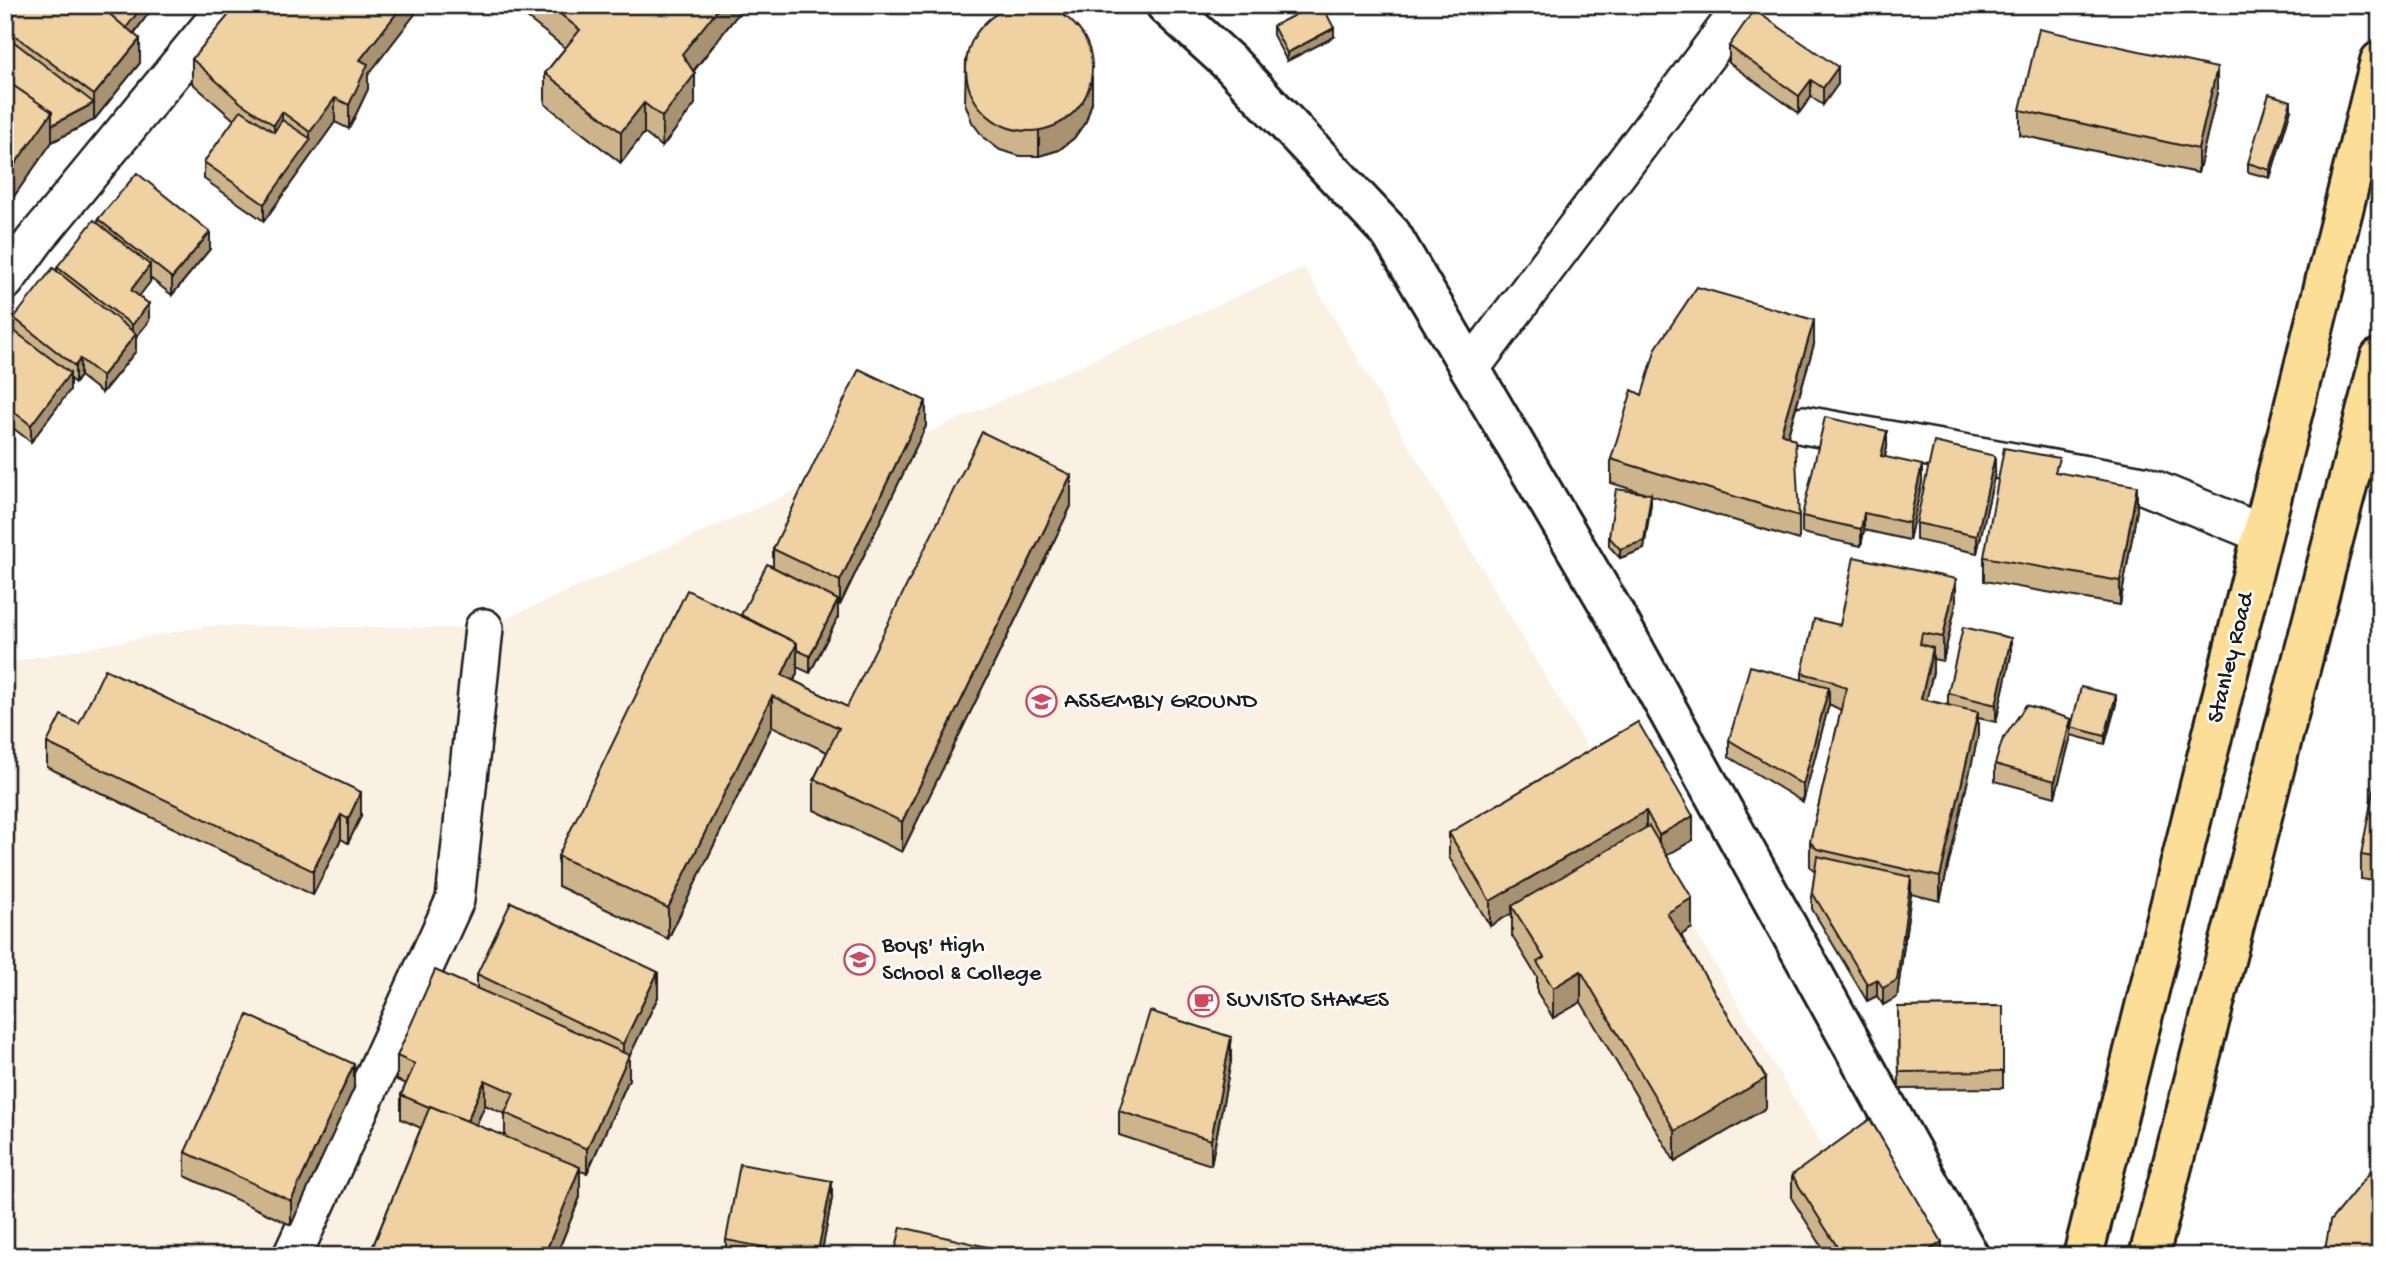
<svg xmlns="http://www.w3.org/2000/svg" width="2385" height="1261" viewBox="0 0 2385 1261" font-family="'Gochi Hand',sans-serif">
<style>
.built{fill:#faf1e3}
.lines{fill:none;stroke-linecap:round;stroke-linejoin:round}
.minor-casing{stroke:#1c1c1c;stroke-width:42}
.tertiary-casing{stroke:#1c1c1c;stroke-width:44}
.primary-casing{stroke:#1c1c1c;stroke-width:44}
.minor{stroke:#fff;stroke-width:37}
.tertiary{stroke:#fff;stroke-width:38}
.primary{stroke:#fdde96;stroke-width:38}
.wall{fill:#ceb48b;stroke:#1c1c1c;stroke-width:2;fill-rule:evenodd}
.shaded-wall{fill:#a89271;stroke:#1c1c1c;stroke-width:2}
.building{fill:#f0d1a2;stroke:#1c1c1c;stroke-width:2}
.labels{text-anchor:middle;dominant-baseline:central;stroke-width:5;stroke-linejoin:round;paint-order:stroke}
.street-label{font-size:24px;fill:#1c1c1c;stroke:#fff}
.poi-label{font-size:24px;fill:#1c1c1c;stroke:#fff;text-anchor:start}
</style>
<rect width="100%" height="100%" fill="#fff"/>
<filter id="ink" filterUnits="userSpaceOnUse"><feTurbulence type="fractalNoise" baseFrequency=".0143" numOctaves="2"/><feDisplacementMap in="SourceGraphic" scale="14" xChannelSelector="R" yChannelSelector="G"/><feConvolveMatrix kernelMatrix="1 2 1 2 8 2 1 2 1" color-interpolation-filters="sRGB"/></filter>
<g filter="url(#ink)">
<polygon class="built" points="1304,267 1887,1256 5,1256 5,663 207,626 484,628"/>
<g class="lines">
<defs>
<g id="minor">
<polyline points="5,281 35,240 228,5"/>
<polyline points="1470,369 1744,5"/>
<polyline points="1804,425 2143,485 2263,534"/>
<polyline points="292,1256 455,900 484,628"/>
</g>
<polyline id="tertiary" points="1166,5 1232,65 1391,234 1614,613 1969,1256"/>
<g id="primary">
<polyline points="2083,1256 2380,61"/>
<polyline points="2149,1256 2380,358"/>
</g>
</defs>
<use href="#minor" class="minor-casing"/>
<use href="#tertiary" class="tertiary-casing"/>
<use href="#primary" class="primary-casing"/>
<use href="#minor" class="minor"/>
<use href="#tertiary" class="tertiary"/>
<use href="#primary" class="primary"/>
</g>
<g class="wall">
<polygon points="5,5 154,5 134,34 140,63 94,120 52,142 5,209"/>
<polygon points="415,5 415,14 368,75 368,89 349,129 335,122 264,221 204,179 204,162 234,120 192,83 192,59"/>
<polygon points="526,5 745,5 694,71 695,104 662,147 644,133 621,163 545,104 545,73 565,48 526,17"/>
<polygon points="761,5 775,5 770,12"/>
<polygon points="1273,26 1334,37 1287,61 1273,35"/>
<polygon points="1729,46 1838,84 1823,105 1811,97 1799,113 1729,63"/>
<polygon points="966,59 1092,102 1086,121 1074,138 1059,150 1039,156 1020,156 1000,150 984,138 972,122 965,103"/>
<polygon points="2217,93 2198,173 2020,135 2020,110"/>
<polygon points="2291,109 2270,178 2248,172 2248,163"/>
<polygon points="98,219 210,249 172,295 150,278 150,282 139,296 149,321 136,337 136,351 102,393 80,376 75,383 70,379 70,390 31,442 13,428 13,438 5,447 5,324 14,330 14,318 57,272 57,267 98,223"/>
<polygon points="1814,344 1788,436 1799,516 1799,540 1651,495 1651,503 1644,549 1620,558 1609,546 1609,537 1647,494 1611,483 1611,459 1642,395"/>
<polygon points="926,426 840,605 838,604 838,617 810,673 797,667 797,673 794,681 847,707 1071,506 902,852 814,810 814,779 827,752 772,726 668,939 558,886 558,856 741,615 773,567 773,549"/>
<polygon points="1887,447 1885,457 1922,482 1909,540 1864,530 1861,546 1802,533 1802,516"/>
<polygon points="2059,472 2137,510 2120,605 1984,581 1984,557"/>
<polygon points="1995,473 1977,553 1916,540 1916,523"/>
<polygon points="1956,604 1943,661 1933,659 1933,672 1926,700 1948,705 1948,693 2011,655 1996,722 1978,718 1978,736 1940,901 1911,894 1897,997 1883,1005 1877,996 1867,1001 1812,909 1812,892 1815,871 1810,867 1810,842 1841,710 1829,704 1803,802 1729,757 1729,740 1802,680 1802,673 1840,625"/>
<polygon points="2116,704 2105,744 2071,735 2055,797 1995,781 1995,764"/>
<polygon points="1638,722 1693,840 1667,855 1692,928 1681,935 1766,1108 1675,1162 1581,1002 1553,1018 1537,992 1537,977 1512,936 1512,913 1490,926 1449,857 1449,833"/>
<polygon points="79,724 361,816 348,843 341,839 313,895 47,767 47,743"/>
<polygon points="2380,777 2380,882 2361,879 2361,855"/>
<path d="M477,974l181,23 -29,60v22l-42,94 -7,-2v26l-24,59h-187l52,-128 -20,-9v-24l5,-11 -9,-4v-24l80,-68zM485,1105l20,9v22l-29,-11z"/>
<polygon points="2003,1006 2003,1088 1899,1089 1898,1007"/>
<polygon points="1231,1061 1211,1165 1119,1135 1119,1111"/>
<polygon points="354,1088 291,1225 185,1176 185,1152"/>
<polygon points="1792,1175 1942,1256 1828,1256 1792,1199"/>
<polygon points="832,1198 821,1256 726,1256 726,1240"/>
</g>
<g class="shaded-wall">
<polygon points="143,5 154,5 154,6 122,49 122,32"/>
<polygon points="403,5 415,5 415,14 368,75 368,89 349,129 349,105 360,60"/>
<polygon points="721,5 745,5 682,85 682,54"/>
<polygon points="770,5 775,5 770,12"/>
<polygon points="1334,28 1334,37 1287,61 1287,53"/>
<polygon points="140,39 140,63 94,120 94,95"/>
<polygon points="1838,67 1838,84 1823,105 1823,88"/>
<polygon points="2217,68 2217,93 2198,173 2198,149"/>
<polygon points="695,74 695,104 662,147 662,117"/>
<polygon points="1092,78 1092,102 1086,121 1074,138 1059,150 1039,156 1039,131"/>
<polygon points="1811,80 1811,97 1799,113 1799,96"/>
<polygon points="335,98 335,122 264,221 264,204 310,139 310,132"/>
<polygon points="2291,101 2291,109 2270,178 2270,170"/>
<polygon points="94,103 94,120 52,142 52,125"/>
<polygon points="644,103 644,133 621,163 621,132"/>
<polygon points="52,112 52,142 5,209 5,178"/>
<polygon points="282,112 282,137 274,149 274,125"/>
<polygon points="210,232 210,249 172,295 172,278"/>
<polygon points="150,265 150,282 131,307 131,290"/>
<polygon points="149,304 149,321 136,337 136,351 102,393 102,376 132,339 132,325"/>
<polygon points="1814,320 1814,344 1781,458 1781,433"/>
<polygon points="80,359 80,376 75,383 75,366"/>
<polygon points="70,373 70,390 31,442 31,425"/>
<polygon points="926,401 926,426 840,605 840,581"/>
<polygon points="13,421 13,438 5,447 5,430"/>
<polygon points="1887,431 1887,447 1881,473 1881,456"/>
<polygon points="1995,456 1995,473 1977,553 1977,536"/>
<polygon points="1922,465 1922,482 1909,540 1909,523"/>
<polygon points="1071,475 1071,506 902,852 902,822"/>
<polygon points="2137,486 2137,510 2120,605 2120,581"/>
<polygon points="1651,494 1651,503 1644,549 1620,558 1620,549"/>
<polygon points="1864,513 1864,530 1861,546 1861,529"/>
<polygon points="1956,579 1956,604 1943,661 1943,637"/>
<polygon points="838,600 838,617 810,673 810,656"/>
<polygon points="2011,638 2011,655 1996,722 1996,705"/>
<polygon points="797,643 797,673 784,701 782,675"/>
<polygon points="1933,648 1933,672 1921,723 1921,699"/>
<polygon points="1829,687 1829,704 1803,802 1803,785"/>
<polygon points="2116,695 2116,704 2105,744 2105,736"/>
<polygon points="772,696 772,726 668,939 668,908"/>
<polygon points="1978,712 1978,736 1940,901 1940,877"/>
<polygon points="2071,719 2071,736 2055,797 2055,781"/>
<polygon points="361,792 361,816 348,843 348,819"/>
<polygon points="1646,811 1646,835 1512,906 1512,913 1490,926 1490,901"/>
<polygon points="341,815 341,839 313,895 313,871"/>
<polygon points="1693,816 1693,840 1659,860 1659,835"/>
<polygon points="1911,877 1911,894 1897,997 1883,1005 1883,988"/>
<polygon points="1692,898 1692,928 1667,944 1667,913"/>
<polygon points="1581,971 1581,1002 1553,1018 1553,988"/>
<polygon points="658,972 658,997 629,1057 629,1079 587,1173 587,1149 623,1068 623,1044"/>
<polygon points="1877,979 1877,996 1867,1001 1867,984"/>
<polygon points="1231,1037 1231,1061 1211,1165 1211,1140"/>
<polygon points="354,1064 354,1088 291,1225 291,1201"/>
<polygon points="1766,1078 1766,1108 1675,1162 1675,1131"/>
<polygon points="485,1080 485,1105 466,1148 466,1124"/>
<polygon points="580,1167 580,1197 556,1256 544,1256"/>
<polygon points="832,1181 832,1198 821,1256 817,1256"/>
<polygon points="1942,1242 1942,1256 1920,1256"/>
</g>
<g class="building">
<circle cx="1029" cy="68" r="63"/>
<polygon points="5,5 99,5 140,39 94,95 5,28"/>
<polygon points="99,5 143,5 126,28"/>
<polygon points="237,5 403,5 360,60 368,64 349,105 335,98 310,132 282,112 274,125 241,103 192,59"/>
<polygon points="549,5 721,5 682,54 695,74 662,117 644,103 621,132 545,73 580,30"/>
<polygon points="1314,5 1322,5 1334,28 1287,53 1273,26"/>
<polygon points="1754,10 1838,67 1823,88 1811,80 1799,96 1729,46"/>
<polygon points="2039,29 2217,68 2198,149 2020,110"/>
<polygon points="5,35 94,103 52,125 52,112 5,80"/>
<polygon points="5,80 52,112 5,178"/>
<polygon points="2269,94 2291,101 2270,170 2248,163"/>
<polygon points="241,110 274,132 282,120 311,139 264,204 204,162"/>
<polygon points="137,173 210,232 172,278 98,219"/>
<polygon points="94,220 150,265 131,290 149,304 132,325 57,267"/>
<polygon points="53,268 136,334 102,376 80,359 75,366 14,318"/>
<polygon points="1697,287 1814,320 1781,433 1795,440 1799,516 1611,459 1632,390 1642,395 1656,348"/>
<polygon points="5,324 70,373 31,425 5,405"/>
<polygon points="859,369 926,401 840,581 773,549"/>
<polygon points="5,414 13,421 5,430"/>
<polygon points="1825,417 1887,431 1881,456 1922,465 1909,523 1864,513 1861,529 1802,516"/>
<polygon points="982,432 1071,475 902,822 814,779 839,728 772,696 668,908 558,856 687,590 797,643 782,675 847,707"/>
<polygon points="1934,442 1995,456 1977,536 1916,523"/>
<polygon points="2004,448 2059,458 2055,472 2137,486 2120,581 1984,557"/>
<polygon points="1616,489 1651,494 1644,541 1620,549 1609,537"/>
<polygon points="1854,557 1956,579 1943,637 1922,633 1920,644 1933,648 1921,699 1978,712 1940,877 1817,849 1810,842 1846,688 1829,680 1802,673 1814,619 1840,625"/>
<polygon points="767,564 838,600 810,656 797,650 797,643 741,615"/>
<polygon points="1963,627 2011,638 1996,705 1948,693"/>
<polygon points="1750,666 1829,687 1803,785 1729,740"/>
<polygon points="105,669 361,792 348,819 341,815 313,871 47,743 61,715 79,724"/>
<polygon points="2081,687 2116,695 2105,736 2071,727"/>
<polygon points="2026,705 2071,719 2055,781 1995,764 2002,741"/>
<polygon points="1638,722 1693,816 1659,835 1646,811 1490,901 1449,833"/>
<polygon points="2376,776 2380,777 2380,858 2361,855"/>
<polygon points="1649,826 1692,898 1667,913 1766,1078 1675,1131 1581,971 1553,988 1537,962 1544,958 1512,906"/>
<polygon points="1817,856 1911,877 1897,980 1883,988 1877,979 1867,984 1812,892"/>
<polygon points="511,902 658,972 623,1044 477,974"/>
<polygon points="435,970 629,1055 587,1149 505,1113 514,1093 485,1080 467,1121 430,1106 429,1107 401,1095 415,1064 397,1056"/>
<polygon points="2003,1006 2003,1071 1899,1072 1898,1007"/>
<polygon points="1150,1011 1231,1037 1211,1140 1119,1111"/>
<polygon points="248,1015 354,1064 291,1201 185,1152"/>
<polygon points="430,1106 580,1167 544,1256 369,1256"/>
<polygon points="1870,1119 1942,1242 1920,1256 1843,1256 1792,1175"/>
<polygon points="2380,1160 2380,1256 2324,1256 2330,1221"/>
<polygon points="740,1164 832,1181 817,1256 810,1256 726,1240"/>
<polygon points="901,1227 1026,1256 894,1256"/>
</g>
</g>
<defs>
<symbol id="school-ring" viewBox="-11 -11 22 22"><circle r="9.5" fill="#fff" stroke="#d1495b" stroke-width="1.5"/><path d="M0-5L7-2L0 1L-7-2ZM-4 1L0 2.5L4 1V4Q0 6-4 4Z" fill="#d1495b"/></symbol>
<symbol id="cafe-ring" viewBox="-11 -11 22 22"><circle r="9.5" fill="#fff" stroke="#d1495b" stroke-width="1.5"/><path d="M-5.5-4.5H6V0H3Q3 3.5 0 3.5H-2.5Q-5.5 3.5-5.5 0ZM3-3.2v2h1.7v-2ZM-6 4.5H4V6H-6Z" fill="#d1495b"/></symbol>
</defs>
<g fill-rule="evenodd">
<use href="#school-ring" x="1024" y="684" width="35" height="35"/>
<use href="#school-ring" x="842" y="942" width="35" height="35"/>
<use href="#cafe-ring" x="1186" y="984" width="35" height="35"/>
</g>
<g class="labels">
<g class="street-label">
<text transform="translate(2232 658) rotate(-76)">Stanley Road</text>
</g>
<g class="poi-label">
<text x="1064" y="702">ASSEMBLY GROUND</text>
<text x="882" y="946">Boys' High<tspan x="882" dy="28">School &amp; College</tspan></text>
<text x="1226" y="1001">SUVISTO SHAKES</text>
</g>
</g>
<rect width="2385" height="1261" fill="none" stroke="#fff" stroke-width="28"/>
<rect x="14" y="14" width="2357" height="1233" fill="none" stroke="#1c1c1c" stroke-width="2.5" filter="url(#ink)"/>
</svg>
